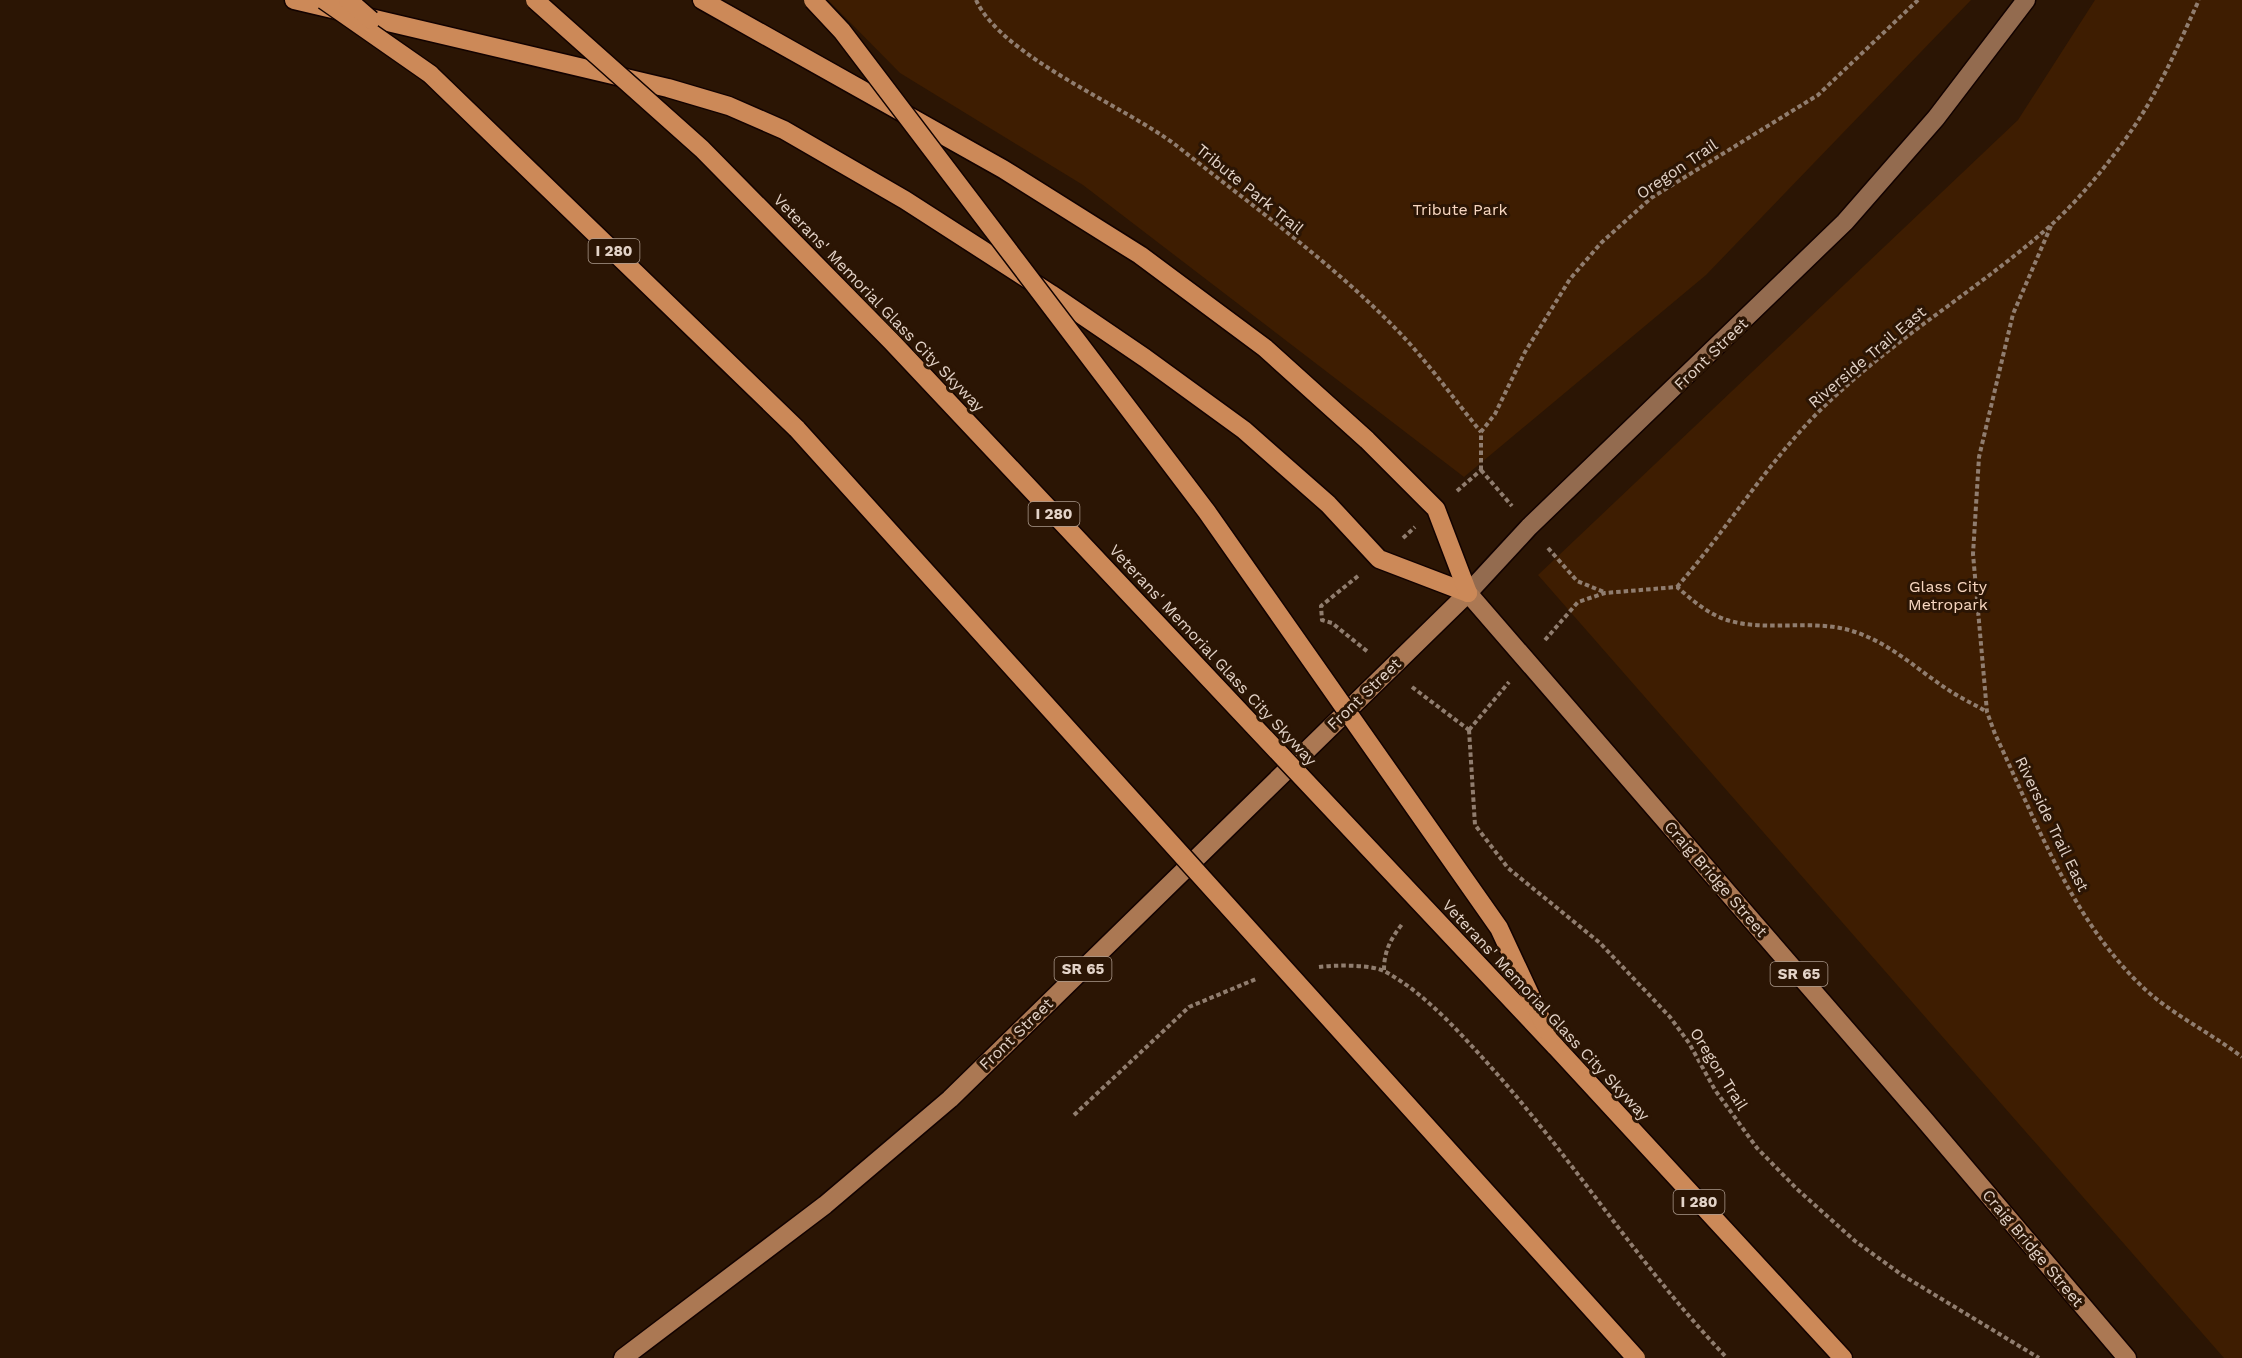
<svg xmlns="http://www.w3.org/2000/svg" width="2242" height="1358" viewBox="0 0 2242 1358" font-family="'Work Sans',sans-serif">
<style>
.green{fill:#3e1d01}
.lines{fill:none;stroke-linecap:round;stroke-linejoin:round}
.secondary-casing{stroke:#120200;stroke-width:21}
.primary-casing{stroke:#120200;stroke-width:21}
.highway-casing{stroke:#120200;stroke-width:21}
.path{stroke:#907d6f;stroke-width:4;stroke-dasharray:4.5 3;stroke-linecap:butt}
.secondary{stroke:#936b4f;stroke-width:18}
.primary{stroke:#ab7853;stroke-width:18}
.highway{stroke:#cc8958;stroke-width:18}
.highway-bridge-casing{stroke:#120200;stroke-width:21;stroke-linecap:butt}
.highway-bridge{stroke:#cc8958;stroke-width:18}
.labels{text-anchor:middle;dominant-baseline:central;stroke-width:6;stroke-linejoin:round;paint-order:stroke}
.shield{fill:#2b1504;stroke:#ac9a8d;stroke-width:1.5}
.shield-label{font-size:15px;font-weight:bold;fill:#e3d3c8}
.street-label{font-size:16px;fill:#e3d3c8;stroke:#2b1504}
.park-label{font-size:16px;fill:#f8d7c1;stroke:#2b1504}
</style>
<rect width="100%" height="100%" fill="#2b1504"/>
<g class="green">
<polygon points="828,0 1971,0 1706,275 1464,477 1083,185 900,73"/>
<polygon points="2095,0 2242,0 2242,1358 2224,1358 1538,575 2018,120"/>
</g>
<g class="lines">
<defs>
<polyline id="secondary" points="1468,593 1529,527 1845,222 1936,118 2026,0"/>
<polyline id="primary" points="623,1358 825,1205 950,1099 1468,593 1923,1118 2127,1358"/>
<g id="highway">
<polyline points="294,0 668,88 729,106 784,130 905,200 1051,294 1145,358 1244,430 1328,504 1379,559 1468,593"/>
<polyline points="702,0 1003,169 1140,255 1265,348 1367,440 1436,509 1468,593"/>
<polyline points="430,74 797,429"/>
<polyline points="1555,1046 1843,1358"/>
</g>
</defs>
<use href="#secondary" class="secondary-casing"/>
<use href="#primary" class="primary-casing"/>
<use href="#highway" class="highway-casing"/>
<g class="path">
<path d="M976,0c26,57 149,106 201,146 74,59 154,116 220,184 30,31 56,68 84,102"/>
<path d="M2051,226l-38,88 -34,143 -6,97 14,158 8,22c42,89 78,190 153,258 29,25 64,42 94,65"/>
<polyline points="1481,470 1481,432 1495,414 1525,352 1570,279 1601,243 1651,198 1818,95 1918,0"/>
<polyline points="1481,470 1512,506"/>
<polyline points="1457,491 1481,470"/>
<polyline points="1403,538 1415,527"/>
<polyline points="1548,548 1577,581 1604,592"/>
<polyline points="1358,576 1321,606 1322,620 1332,623 1368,652"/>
<path d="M1677,587c53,-61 96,-134 156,-189 67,-63 148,-111 217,-172 36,-32 84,-93 106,-136 16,-29 29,-60 43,-90"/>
<path d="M1545,640l33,-38 27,-9 72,-6c15,13 31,27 50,33 42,13 89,-3 131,13 34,12 60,37 89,56 13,9 27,15 40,23"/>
<polyline points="1412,687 1469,730"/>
<polyline points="1469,730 1475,825 1508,868 1600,943 1670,1017 1689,1043 1715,1090 1757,1148 1797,1189 1855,1241 1902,1275 2039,1358"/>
<polyline points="1469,730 1509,682"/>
<path d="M1319,967c16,-2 53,-3 67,5 41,23 73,60 104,94 84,94 150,201 237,292"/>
<path d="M1384,970c0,-19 7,-32 19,-47"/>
<polyline points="1074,1115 1189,1007 1256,979"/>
</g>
<use href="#secondary" class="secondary"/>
<use href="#primary" class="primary"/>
<use href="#highway" class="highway"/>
<defs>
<g id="highway-bridge">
<polyline points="324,0 430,74"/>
<polyline points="348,0 371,20"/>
<polyline points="535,0 702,149 891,341 1555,1046"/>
<polyline points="813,0 842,31 1207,512 1499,928 1547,1031"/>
<polyline points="797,429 1636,1358"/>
</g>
</defs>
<use href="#highway-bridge" class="highway-bridge-casing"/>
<use href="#highway-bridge" class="highway-bridge"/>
</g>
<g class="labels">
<g class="shield">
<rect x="588.5" y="239" width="51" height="24" rx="4.5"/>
<rect x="1028.5" y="502" width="51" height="24" rx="4.5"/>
<rect x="1054.5" y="957" width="57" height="24" rx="4.5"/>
<rect x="1770.5" y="962" width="57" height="24" rx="4.5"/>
<rect x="1673.5" y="1190" width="51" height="24" rx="4.5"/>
</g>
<g class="shield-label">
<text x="614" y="251">I 280</text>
<text x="1054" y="514">I 280</text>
<text x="1083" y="969">SR 65</text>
<text x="1799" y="974">SR 65</text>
<text x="1699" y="1202">I 280</text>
</g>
<g class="street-label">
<text transform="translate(1677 169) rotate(-34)">Oregon Trail</text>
<text transform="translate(1250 189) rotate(39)">Tribute Park Trail</text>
<text transform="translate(879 303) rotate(46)">Veterans' Memorial Glass City Skyway</text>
<text transform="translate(1711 354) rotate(-44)">Front Street</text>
<text transform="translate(1867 357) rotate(-40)">Riverside Trail East</text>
<text transform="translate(1213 655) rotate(47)">Veterans' Memorial Glass City Skyway</text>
<text transform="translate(1364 694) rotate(-44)">Front Street</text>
<text transform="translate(2052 824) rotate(64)">Riverside Trail East</text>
<text transform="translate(1716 879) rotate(49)">Craig Bridge Street</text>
<text transform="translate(1546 1010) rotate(47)">Veterans' Memorial Glass City Skyway</text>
<text transform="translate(1016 1034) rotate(-44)">Front Street</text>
<text transform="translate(1719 1069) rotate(58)">Oregon Trail</text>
<text transform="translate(2033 1248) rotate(50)">Craig Bridge Street</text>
</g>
<g class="park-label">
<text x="1460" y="209">Tribute Park</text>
<text x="1948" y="586">Glass City<tspan x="1948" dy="18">Metropark</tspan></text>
</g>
</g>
</svg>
